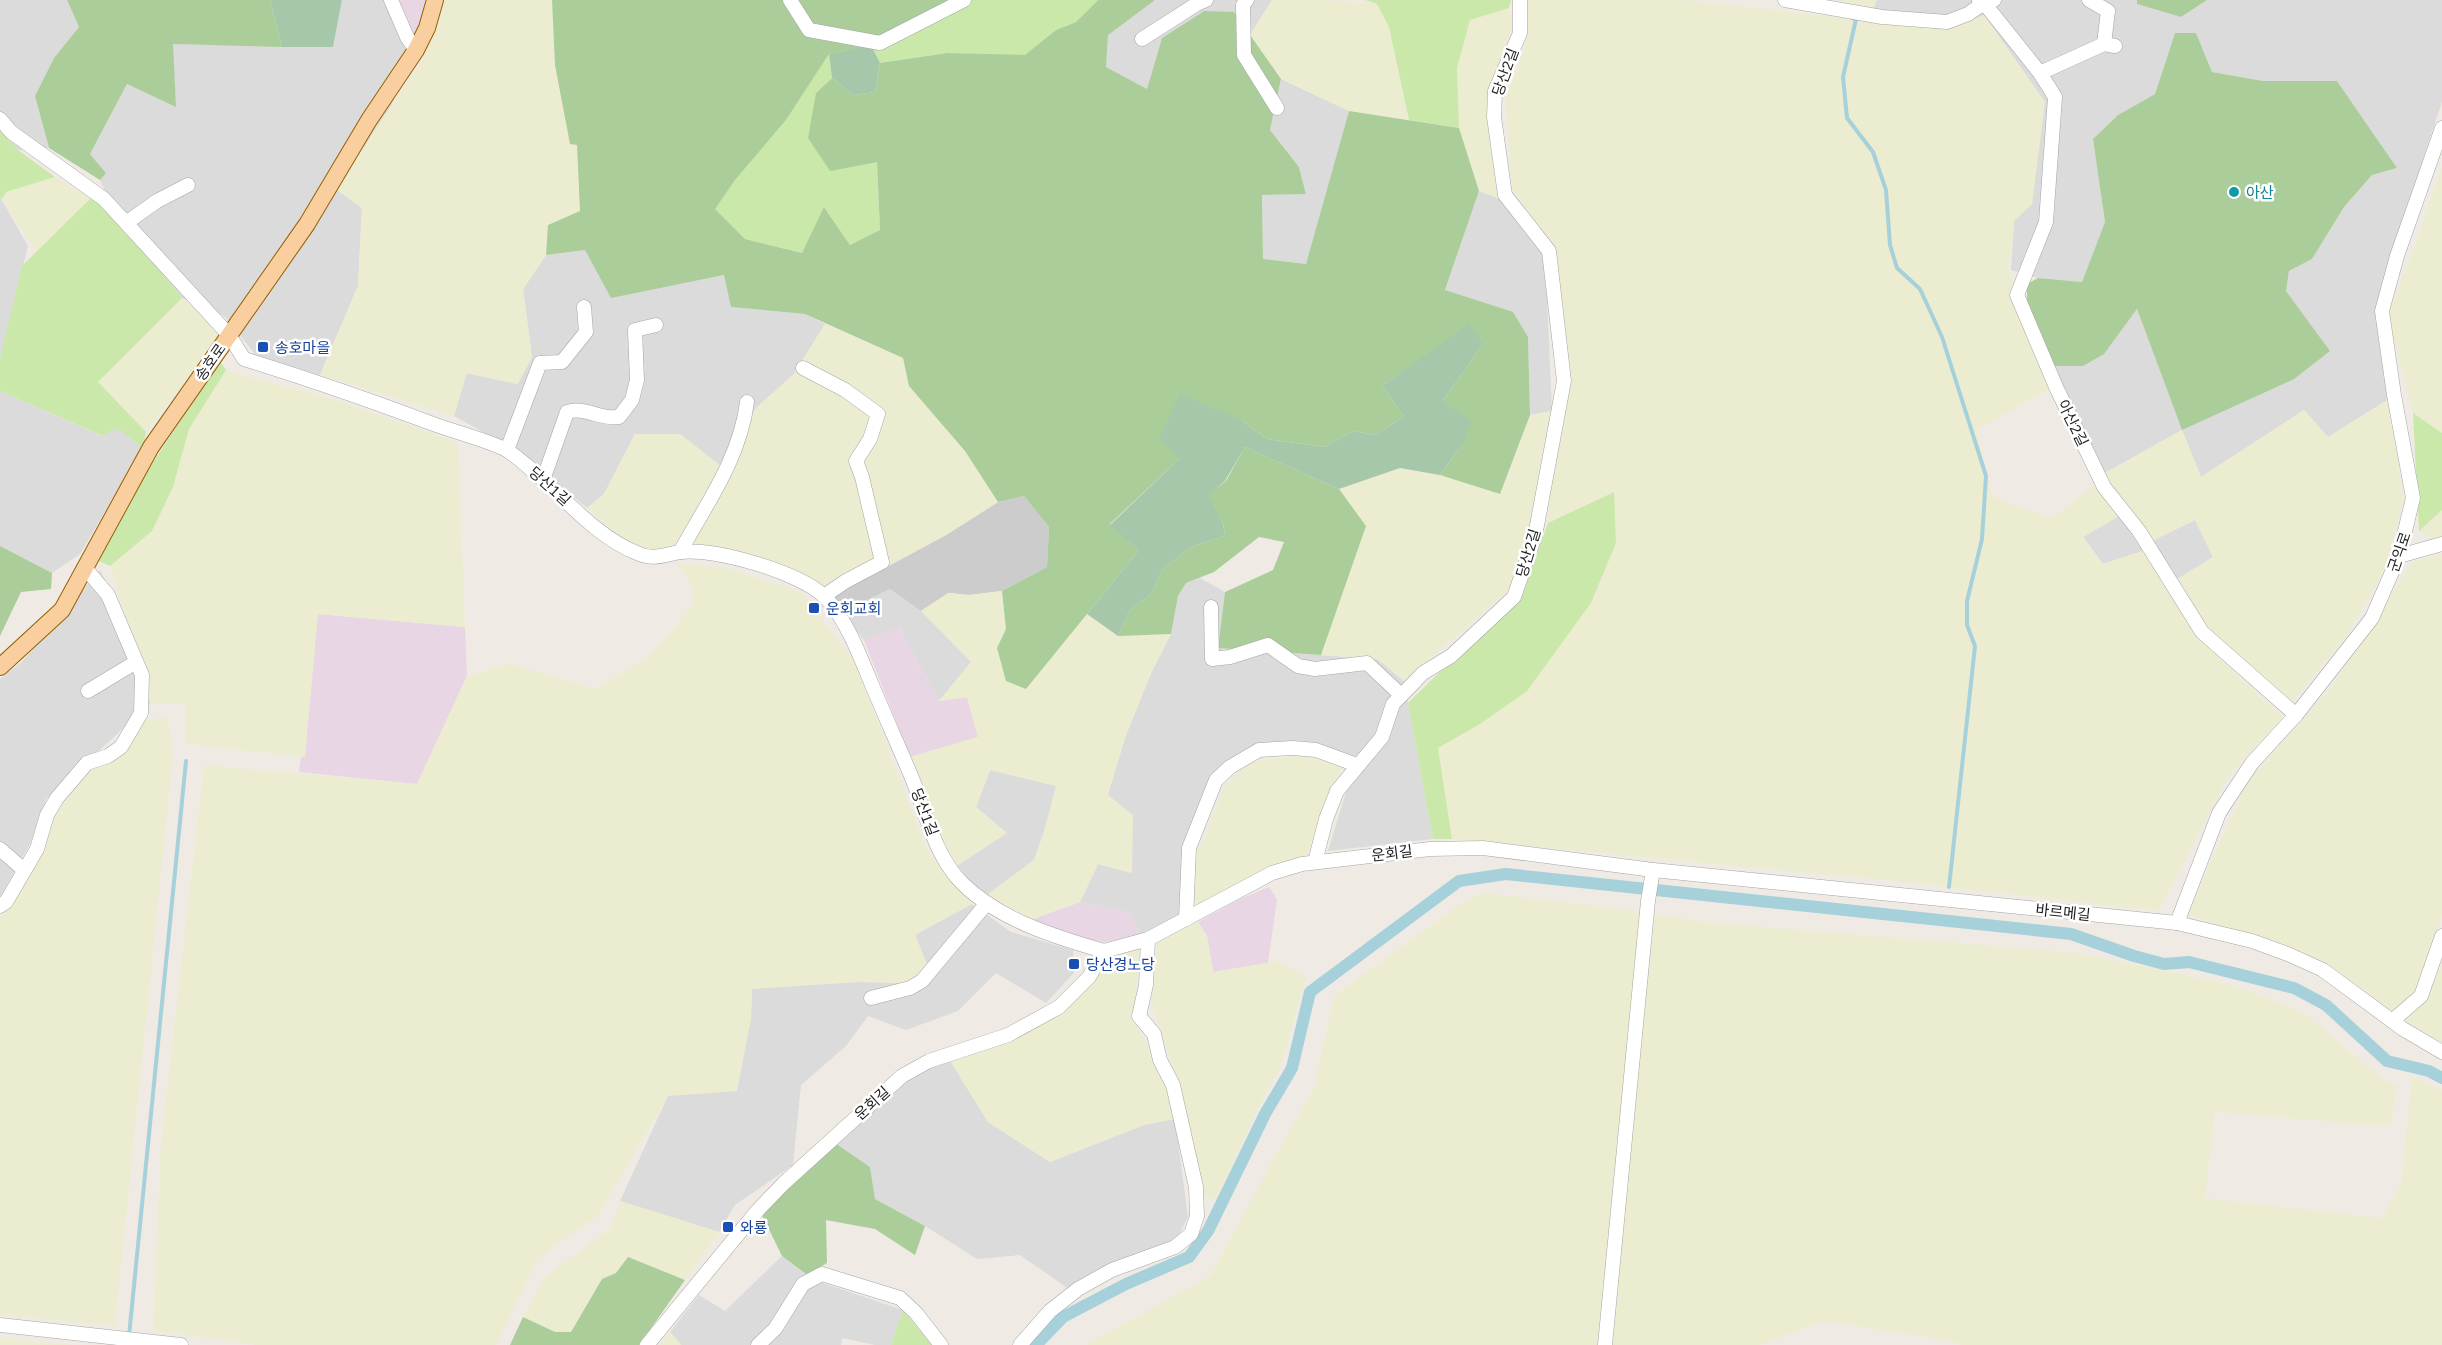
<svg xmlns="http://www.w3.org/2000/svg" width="2442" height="1345" viewBox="0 0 2442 1345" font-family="Arial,'Noto Sans KR',sans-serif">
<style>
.residential{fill:#dcdbdb}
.industrial{fill:#e8d6e5}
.religious{fill:#ccc}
.farmland{fill:#ecedd0}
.grass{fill:#cbe8ab}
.forest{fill:#abcd9a}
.cemetery{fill:#a6c7aa}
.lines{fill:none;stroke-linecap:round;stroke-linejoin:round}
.stream{stroke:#a6d1db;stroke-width:4}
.canal{stroke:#a6d1db;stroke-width:12}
.minor-casing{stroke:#a5a5a5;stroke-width:15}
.major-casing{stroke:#946004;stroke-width:18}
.minor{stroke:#fff;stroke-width:14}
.major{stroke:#f9cf9f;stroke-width:16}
.culture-dot{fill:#0f9aa8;stroke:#fff;stroke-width:2}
.transit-dot{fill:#1a4fb4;stroke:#fff;stroke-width:2}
.labels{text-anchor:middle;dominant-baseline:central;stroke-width:5;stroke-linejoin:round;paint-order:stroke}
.street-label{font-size:15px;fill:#1e1e1e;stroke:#fff}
.culture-label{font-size:15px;fill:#0d838f;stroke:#fff;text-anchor:start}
.transit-label{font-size:15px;fill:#164399;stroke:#fff;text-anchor:start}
</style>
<rect width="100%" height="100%" fill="#efebe4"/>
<g class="residential">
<polygon points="0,0 67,0 79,27 54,58 35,96 49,148 18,150 0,130"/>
<polygon points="342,0 393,0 417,34 391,106 336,189 362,208 358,286 320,375 259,359 224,316 182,298 118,219 100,180 106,173 90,154 127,84 176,106 172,44 333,47"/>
<polygon points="1155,0 1272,0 1250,35 1202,12 1162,38 1147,89 1106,67 1108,34"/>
<polygon points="1877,0 2137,0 2137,4 2181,17 2207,0 2442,0 2442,102 2389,261 2389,399 2328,437 2304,410 2201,477 2182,430 2105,473 2053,366 2104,354 2137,309 2182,430 2330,352 2286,291 2289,271 2312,259 2344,207 2372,175 2397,168 2337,81 2263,81 2212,72 2196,33 2175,33 2155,94 2118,115 2093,139 2105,222 2082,282 2038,278 2011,270 2014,221 2044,102 1984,15 1949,30 1866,21"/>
<polygon points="1281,79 1349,111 1306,264 1263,259 1262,195 1306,193 1299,167 1270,130"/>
<polygon points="1479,191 1498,198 1545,254 1552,411 1530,415 1528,337 1445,291"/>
<polygon points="0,197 28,246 0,358"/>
<polygon points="585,250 612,297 725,275 731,307 805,314 825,324 794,374 756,408 721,466 680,434 635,434 604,494 587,508 519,452 454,416 466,373 517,384 532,357 523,289 546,255"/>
<polygon points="0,391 102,436 117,427 143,448 80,554 52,573 0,546"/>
<polygon points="2119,516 2143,551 2103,564 2083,537"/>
<polygon points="2195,520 2213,557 2176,580 2150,542"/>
<polygon points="100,570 145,663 150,704 46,799 30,844 0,897 0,679 21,663"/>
<polygon points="1200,578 1225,592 1218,648 1378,659 1404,681 1433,839 1328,851 1357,756 1255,744 1216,774 1203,803 1181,916 1140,935 1131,913 1080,902 1098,864 1132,873 1107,795 1126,735 1152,671 1171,634 1178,596 1186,583"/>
<polygon points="890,589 921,611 972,661 939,701 900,628 864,640 842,612"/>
<polygon points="990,770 1057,786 1044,832 1034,860 987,895 955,867 1007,833 976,807"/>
<polygon points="972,904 1011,932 1073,950 1074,973 1046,1003 996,973 958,1011 906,1030 868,1016 846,1046 801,1085 793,1165 735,1205 719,1232 620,1201 668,1096 751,1019 752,988 858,982 913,983 927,965 915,935"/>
<polygon points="951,1062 988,1122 1050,1162 1144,1125 1175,1119 1188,1217 1177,1239 1069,1289 1020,1255 977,1259 925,1226 875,1199 870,1167 835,1143 884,1096 932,1064"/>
<polygon points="782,1256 811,1279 903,1310 891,1345 875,1345 842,1338 841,1345 681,1345 670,1332 699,1295 725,1311"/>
</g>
<g class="industrial">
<polygon points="389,0 426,0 417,34 411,34"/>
<polygon points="318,614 465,627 467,676 417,784 299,772"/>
<polygon points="900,628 939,701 967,697 978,737 910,757 864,640"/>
<polygon points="1269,887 1277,899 1268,963 1213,972 1207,936 1198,922 1240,899"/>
<polygon points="1080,902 1131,913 1140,935 1105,942 1068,936 1033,919"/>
</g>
<polygon class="religious" points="1024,496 1049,527 1047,567 1002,591 969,595 949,593 921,611 890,589 842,612 829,598 946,535 998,502"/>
<g class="farmland">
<polygon points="443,0 552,0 555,65 577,144 580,181 580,211 548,225 546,255 523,289 532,357 518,384 467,373 454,416 320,375 358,286 362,208 336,189 422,60"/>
<polygon points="1272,0 1326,0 1377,4 1389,27 1409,120 1349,111 1281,79 1250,35"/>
<polygon points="1529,0 1684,0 1949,30 1984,15 2045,102 2032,204 2014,221 2011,257 2006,263 2052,387 1976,430 1992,496 2014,506 2052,518 2097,482 2119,516 2083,537 2102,564 2143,551 2196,636 2283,718 2230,773 2159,911 1884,880 1452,839 1438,748 1480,724 1527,690 1591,603 1616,543 1613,492 1548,523 1549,503 1570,373 1562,297 1527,209 1512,189 1505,99 1526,45"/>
<polygon points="1836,0 1877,0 1873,8"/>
<polygon points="1509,8 1513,26 1488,92 1498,198 1479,191 1459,128 1457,68 1470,20"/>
<polygon points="2442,165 2442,433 2413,413 2388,314 2416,243"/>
<polygon points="55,177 91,198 36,252 2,199 6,192"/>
<polygon points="182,298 221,335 146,432 98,382"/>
<polygon points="825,324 903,358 909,386 965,451 998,502 946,535 829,598 789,568 692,544 732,465 756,408 794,374"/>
<polygon points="224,370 339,401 458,443 465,627 318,614 305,757 186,744 185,704 150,704 145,663 132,635 110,566 152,531 173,487 189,429"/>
<polygon points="2389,399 2403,500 2388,563 2348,634 2291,703 2206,632 2176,580 2213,557 2195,520 2150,542 2105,473 2182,430 2201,477 2304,410 2328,437"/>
<polygon points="1552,411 1532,513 1509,590 1404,681 1377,659 1321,655 1366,527 1339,489 1400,468 1440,475 1500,494 1530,415"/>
<polygon points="635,434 680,434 721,466 678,547 664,552 627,544 587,508 604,494"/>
<polygon points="2442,510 2442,535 2434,539 2419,531"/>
<polygon points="2442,554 2442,916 2414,993 2393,1011 2328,963 2188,914 2246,784 2330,689 2412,563"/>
<polygon points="676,563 730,569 801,592 853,659 928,853 972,904 915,934 927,965 913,983 858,982 752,989 751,1019 737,1091 668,1096 597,1216 538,1258 496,1345 257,1345 153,1330 161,1142 204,765 417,784 467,676 510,664 597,689 654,652 694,604 689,581"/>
<polygon points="1002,591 1006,629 1025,689 1087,614 1118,636 1171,634 1152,671 1126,735 1108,795 1133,815 1132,873 1098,864 1080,902 1033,919 987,895 1034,860 1044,832 1056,786 990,770 976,807 1007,833 955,867 910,757 978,737 967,697 939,701 971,662 921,611 948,593 969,595"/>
<polygon points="168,717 173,755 115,1326 0,1315 0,915 16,901 49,826 90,767 145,720"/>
<polygon points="1297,755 1344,766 1326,800 1306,858 1278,866 1191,908 1197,850 1205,840 1222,790 1248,763"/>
<polygon points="1484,893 1631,910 1703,922 2078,953 2229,984 2303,1012 2384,1080 2397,1086 2390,1127 2215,1112 2205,1198 2382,1218 2401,1184 2412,1077 2442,1090 2442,1345 1960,1345 1956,1342 1824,1321 1760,1345 1086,1345 1211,1275 1270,1165 1314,1089 1334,996 1462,903"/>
<polygon points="1198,922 1207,936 1213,972 1279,961 1306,977 1281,1067 1262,1100 1216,1199 1200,1197 1173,1066 1152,1004 1157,943"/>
<polygon points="1140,947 1133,1018 1165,1079 1175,1119 1146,1124 1050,1162 988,1122 951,1062 1075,1000 1107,960"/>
<polygon points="2442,949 2442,1042 2405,1020 2426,1002"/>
<polygon points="620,1201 719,1232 685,1280 628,1258 616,1273 602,1279 571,1332 555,1332 523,1317 544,1278 610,1229"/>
<polygon points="670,1332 681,1345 660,1345"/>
<polygon points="0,1338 73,1345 0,1345"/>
</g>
<g class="grass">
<polygon points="951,0 1098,0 1076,22 1056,30 1025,56 947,53 880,63 871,45"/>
<polygon points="1365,0 1511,0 1509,8 1470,20 1457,68 1459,128 1409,120 1389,27 1377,4"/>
<polygon points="829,54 832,78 816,93 877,162 880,230 850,245 825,208 802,253 745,239 714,209 735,180 786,120"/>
<polygon points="0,130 18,150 55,177 6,192 2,199 0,197"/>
<polygon points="91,198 113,212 182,298 98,382 146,432 143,448 117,428 103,436 0,391 0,358 22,266"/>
<polygon points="220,361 226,370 189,429 173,487 152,531 110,566 99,561 146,473"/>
<polygon points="2413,413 2442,433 2442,510 2419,531"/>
<polygon points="1614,492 1616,543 1591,603 1527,691 1480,724 1438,748 1452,839 1433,839 1408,703 1524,590 1548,523"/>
<polygon points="903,1310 932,1345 891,1345"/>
</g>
<g class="forest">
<polygon points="67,0 270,0 282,47 173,44 176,107 127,84 90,154 106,173 100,180 49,148 35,96 54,58 79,27"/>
<polygon points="552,0 951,0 902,39 829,54 786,120 735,180 715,209 745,239 802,253 824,207 850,245 880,230 877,162 830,171 808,138 816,93 832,78 854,95 875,92 880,63 947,53 1025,55 1056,30 1076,22 1098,0 1155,0 1108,35 1106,67 1147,89 1162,38 1204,11 1234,12 1281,79 1270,130 1299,167 1306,194 1262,195 1263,259 1306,264 1349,111 1459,128 1479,191 1445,290 1513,312 1528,337 1530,415 1500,494 1440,475 1461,446 1442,402 1483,344 1448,340 1382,386 1404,416 1376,435 1353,431 1325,447 1267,439 1241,420 1180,458 1110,524 1139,550 1026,689 1006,681 997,648 1006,629 1002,591 1047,567 1049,527 1024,496 998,502 965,451 909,386 903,358 805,314 731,307 724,275 611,298 585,250 546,255 548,225 580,211 577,145 570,144 555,65"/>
<polygon points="2137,0 2207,0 2181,17 2137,4"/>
<polygon points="2175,33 2196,33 2212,72 2263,81 2337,81 2397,168 2372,175 2344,207 2312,259 2289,271 2286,291 2330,351 2294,379 2182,430 2137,309 2104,354 2083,366 2053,366 2027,309 2027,284 2038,278 2082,282 2105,222 2093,139 2118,115 2155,94"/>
<polygon points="1245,447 1339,489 1366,526 1321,655 1218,648 1225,592 1273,570 1284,542 1259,537 1214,572 1186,583 1178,596 1171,634 1118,636 1130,610 1152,593 1162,570 1191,547 1225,536 1223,523 1207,496 1226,481"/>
<polygon points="0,546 52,573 51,589 21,592 0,636"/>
<polygon points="835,1143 870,1167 875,1199 925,1226 915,1255 875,1229 826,1220 827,1263 807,1275 782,1256 761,1213"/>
<polygon points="628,1257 685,1280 639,1345 510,1345 523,1317 555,1332 571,1332 602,1279 616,1273"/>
</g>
<g class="cemetery">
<polygon points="270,0 342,0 333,47 282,47"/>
<polygon points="871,45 880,63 875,92 854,95 832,78 829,54"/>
<polygon points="1469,324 1483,344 1442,402 1472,421 1461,446 1440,475 1400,468 1339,489 1245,447 1225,481 1208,496 1223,523 1225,536 1191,547 1162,570 1152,593 1130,610 1118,636 1087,614 1139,550 1110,525 1180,458 1159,439 1180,394 1241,420 1267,439 1325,447 1353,431 1376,435 1404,416 1382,386"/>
</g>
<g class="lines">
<g class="stream">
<polyline points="1852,18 1856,19 1843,77 1847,118 1873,152 1886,190 1890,245 1897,268 1920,289 1942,337 1986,476 1982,539 1967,601 1967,625 1975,646 1949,887"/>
<polyline points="129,1336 186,761"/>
</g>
<polyline class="canal" points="1036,1345 1063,1317 1126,1284 1189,1257 1208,1231 1265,1114 1292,1068 1310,992 1459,881 1506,874 2071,934 2134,956 2164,964 2189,962 2294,988 2326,1005 2387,1061 2429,1071 2442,1078"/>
<defs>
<g id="minor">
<polyline points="391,0 407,37 416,50"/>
<polyline points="790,0 809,30 880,43 964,0"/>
<polyline points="1247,0 1243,5 1244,55 1277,108"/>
<polyline points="1785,0 1882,17 1947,22 1968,14 1984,3 1994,0"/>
<polyline points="1979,0 1984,3 2040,73 2104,44 2115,46"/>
<polyline points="2089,0 2108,11 2104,44"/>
<polyline points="1142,39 1195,5 1206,0"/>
<polyline points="2040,73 2055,97 2046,222 2017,295 2056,387 2104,487 2139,531 2202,632 2296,715"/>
<path d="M0,119l11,13 93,67 125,136 15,24c65,20 128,42 192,66 23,8 47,14 69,24 12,7 24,19 35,28 30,27 59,61 97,76 17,8 28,1 44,-1 35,-4 117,20 143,44 22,22 36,60 48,89 13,31 27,62 40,93 14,35 23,79 51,106 37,36 92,53 141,67"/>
<polyline points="126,223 157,201 188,185"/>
<polyline points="803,368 845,390 878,414 870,439 856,461 862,477 882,562 846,581 824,596"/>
<polyline points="507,450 540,363 562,362 586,332 584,307"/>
<path d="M543,480l24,-68c17,-6 34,8 52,5l13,-17 5,-20 -2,-50 21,-5"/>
<path d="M680,552c27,-49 60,-94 67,-150"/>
<polyline points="2399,556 2442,544"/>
<polyline points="1211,607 1212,659 1230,657 1268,645 1298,666 1315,669 1367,663 1401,695"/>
<polyline points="88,691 136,662"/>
<polyline points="0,849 24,870"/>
<polyline points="1315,862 1326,819 1337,791 1382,737 1393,704 1423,673 1451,656 1514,597 1535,536 1564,381 1549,251 1505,195 1494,117 1495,91 1520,33 1520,0"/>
<polyline points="0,906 6,902 37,849 47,815 57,798 87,763 108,756 121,747 141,713 142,675 108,595 86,569"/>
<polyline points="1186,919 1189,848 1216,780 1230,767 1259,750 1293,748 1316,750 1357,765"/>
<polyline points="2177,923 2219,813 2252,763 2296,715 2372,618 2399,556 2413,498 2394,395 2382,311 2397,256 2442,128"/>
<polyline points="871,998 910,988 922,981 987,903"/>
<polyline points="2392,1021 2421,996 2442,936"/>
<polyline points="0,1325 181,1345"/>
<polyline points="647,1345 758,1210 784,1183 902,1076 929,1061 1008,1035 1059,1007 1089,977 1104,951 1148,939 1272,873 1302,864 1430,849 1483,848 1653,870 2177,923 2252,941 2290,955 2323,970 2403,1029 2442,1052"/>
<polyline points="758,1345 775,1329 803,1284 822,1274 900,1298 916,1313 941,1345"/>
<polyline points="1020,1345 1050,1311 1078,1289 1112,1270 1175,1247 1191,1234 1197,1216 1196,1187 1173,1085 1160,1060 1154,1034 1139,1016 1146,985 1148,939"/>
<polyline points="1605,1345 1648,901 1653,870"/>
</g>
<polyline id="major" points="0,667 62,610 151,447 307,224 369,120 416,50 427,28 435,0"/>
</defs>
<use href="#minor" class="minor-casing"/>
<use href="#major" class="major-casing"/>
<use href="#minor" class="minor"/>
<use href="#major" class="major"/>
</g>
<circle class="culture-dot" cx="2234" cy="192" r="6"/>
<g class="transit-dot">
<rect x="257" y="341" width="12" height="12" rx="3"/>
<rect x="808" y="602" width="12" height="12" rx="3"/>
<rect x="1068" y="958" width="12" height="12" rx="3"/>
<rect x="722" y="1221" width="12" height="12" rx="3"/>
</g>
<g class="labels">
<g class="street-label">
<text transform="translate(1505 72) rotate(-70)">당산2길</text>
<text transform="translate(210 362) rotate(-55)">송호로</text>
<text transform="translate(2073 423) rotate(64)">아산2길</text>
<text transform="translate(550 486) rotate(42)">당산1길</text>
<text transform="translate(2399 552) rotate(-71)">군익로</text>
<text transform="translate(1528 553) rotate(-73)">당산2길</text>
<text transform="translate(925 812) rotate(69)">당산1길</text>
<text transform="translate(1392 853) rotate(-7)">운회길</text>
<text transform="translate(2063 912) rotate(6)">바르메길</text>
<text transform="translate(872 1103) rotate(-42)">운회길</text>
</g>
<g class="culture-label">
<text x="2246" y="192">아산</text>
</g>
<g class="transit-label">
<text x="275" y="347">송호마을</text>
<text x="826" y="608">운회교회</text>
<text x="1086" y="964">당산경노당</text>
<text x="740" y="1227">와룡</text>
</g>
</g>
</svg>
